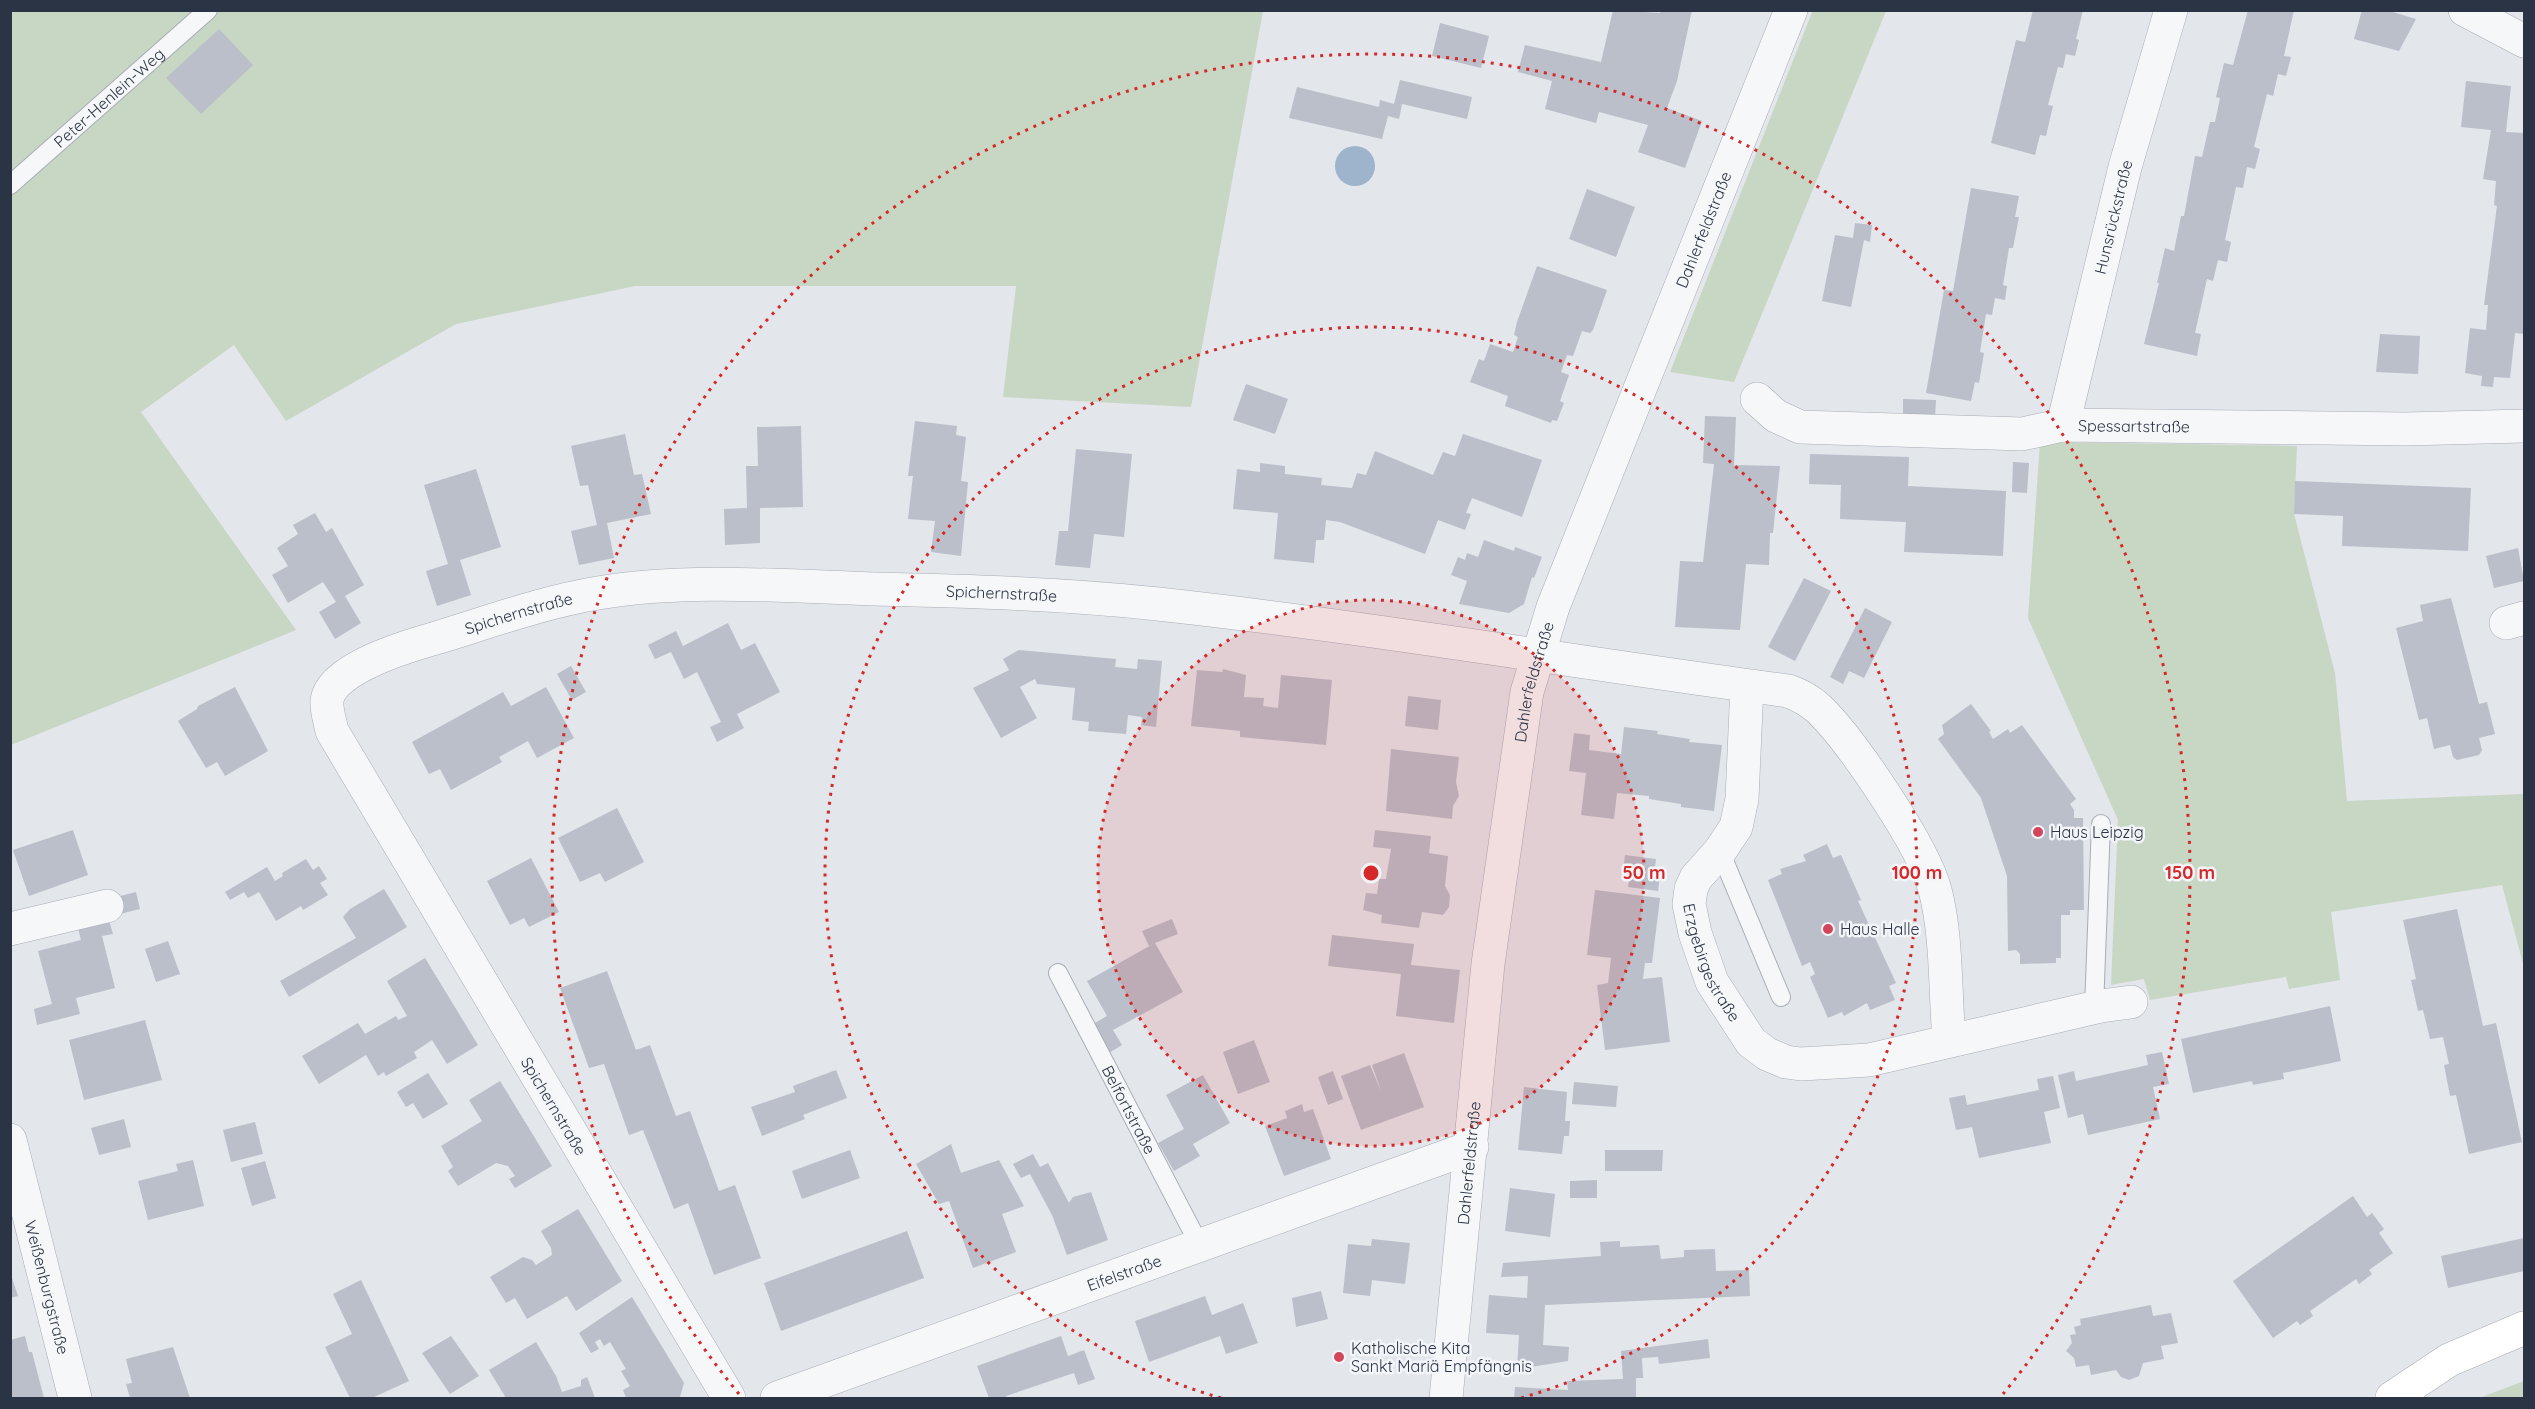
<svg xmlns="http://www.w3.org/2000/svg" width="2535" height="1409" viewBox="0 0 2535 1409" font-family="Quicksand,sans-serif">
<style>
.green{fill:#c8d6c4}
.water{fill:#9db4cc}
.building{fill:#babfc9}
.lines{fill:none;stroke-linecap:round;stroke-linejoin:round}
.service-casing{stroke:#a8adb6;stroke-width:20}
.minor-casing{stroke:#a8adb6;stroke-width:34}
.secondary-casing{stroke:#a8adb6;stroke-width:34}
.service{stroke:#f6f7f9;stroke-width:18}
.minor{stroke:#f6f7f9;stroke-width:33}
.secondary{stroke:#fff;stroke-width:33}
.ring{fill:none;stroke:#d62828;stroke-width:3;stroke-dasharray:3 6}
.poi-dot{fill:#d3455b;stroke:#f3f5f9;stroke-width:2}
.labels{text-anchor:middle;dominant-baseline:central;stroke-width:5;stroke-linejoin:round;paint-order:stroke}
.street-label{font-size:16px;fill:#2a3444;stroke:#f3f5f9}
.poi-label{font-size:16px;fill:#2a3444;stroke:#f3f5f9;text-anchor:start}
.centre{fill:#d62828;stroke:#f3f5f9;stroke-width:3}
.ring-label{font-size:18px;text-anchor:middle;font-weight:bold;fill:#d62828;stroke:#f3f5f9;stroke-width:5;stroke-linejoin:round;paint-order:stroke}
</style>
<rect width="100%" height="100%" fill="#e3e6eb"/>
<g class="green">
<polygon points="1813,10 1886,11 1734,382 1670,372"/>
<polygon points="11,11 1263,11 1191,407 1003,397 1016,286 635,286 456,324 286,421 234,345 141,412 296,630 11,745"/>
<polygon points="2040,442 2297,446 2294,514 2335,673 2347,801 2524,794 2524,967 2502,885 2331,912 2340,980 2289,989 2286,977 2150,1000 2144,979 2111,985 2118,820 2028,618"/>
<polygon points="2524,1381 2524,1398 2479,1398"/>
</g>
<circle class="water" cx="1355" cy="166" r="20"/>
<g class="building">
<polygon points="1613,10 1660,13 1661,10 1692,10 1677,81 1667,108 1702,121 1685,168 1638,152 1648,125 1599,112 1596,123 1545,109 1552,81 1518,72 1525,45 1601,62"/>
<polygon points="2033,10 2083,10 2076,39 2079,40 2075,56 2066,54 2063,68 2058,67 2048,105 2053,106 2046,136 2040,135 2035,155 1991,143 2016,40 2025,42"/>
<polygon points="2248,10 2294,10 2284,56 2291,57 2286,76 2278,74 2273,96 2267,94 2254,147 2260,149 2255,169 2247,167 2243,188 2236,187 2225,240 2231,242 2227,262 2218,260 2213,281 2207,279 2195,333 2201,334 2197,356 2144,344 2159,283 2157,283 2165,248 2174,251 2181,216 2184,216 2195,156 2202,157 2210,122 2215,122 2220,98 2216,97 2224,63 2233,65"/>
<polygon points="2362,10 2386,10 2416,19 2399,51 2354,39"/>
<polygon points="1440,23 1489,36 1481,68 1432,56"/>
<polygon points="219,29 253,65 201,114 166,78"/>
<polygon points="1400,80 1472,97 1467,119 1402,104 1399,119 1388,116 1382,139 1289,118 1297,87 1379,107 1380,100 1394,104"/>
<polygon points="2466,81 2511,86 2506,132 2524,133 2524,334 2515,333 2510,378 2494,377 2493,387 2481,386 2482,376 2465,373 2470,328 2486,330 2488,305 2484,305 2497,206 2494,205 2496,181 2483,179 2491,130 2461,127"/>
<polygon points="1971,188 2019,196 2015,217 2019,217 2013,248 2009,248 2003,285 2007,286 2005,300 1995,298 1992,315 1986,314 1980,352 1984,353 1979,383 1975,382 1971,401 1926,393 1944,290 1953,291"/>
<polygon points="1587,189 1635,207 1616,257 1569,239"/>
<polygon points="1855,223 1872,225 1870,242 1864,240 1851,307 1822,301 1835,235 1853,238"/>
<polygon points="1537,266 1607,290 1593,330 1590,333 1582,331 1573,356 1567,355 1561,372 1569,375 1560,401 1564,403 1557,421 1552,420 1551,423 1505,406 1508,396 1470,382 1479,359 1484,361 1490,344 1513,352 1518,337 1514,335 1517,322"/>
<polygon points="2380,334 2420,336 2418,374 2376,372"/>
<polygon points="1246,384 1288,399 1275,434 1233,420"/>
<polygon points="1903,399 1936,400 1935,417 1903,415"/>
<polygon points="1705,416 1736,417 1734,465 1780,466 1773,533 1770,533 1769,565 1746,564 1740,630 1675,627 1680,561 1703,562 1714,464 1703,463"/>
<polygon points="915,421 957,426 956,435 966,437 961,481 968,482 961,556 931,552 935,521 908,519 913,476 908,476"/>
<polygon points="801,426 803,507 760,508 760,543 725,545 724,509 747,508 746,466 758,466 757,427"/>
<polygon points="625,434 634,475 642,474 651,514 607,523 614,558 579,565 571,531 597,525 588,485 580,486 571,446"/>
<polygon points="1463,434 1542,460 1522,517 1472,498 1466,513 1471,514 1465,530 1438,520 1425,554 1340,522 1326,520 1324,540 1316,540 1314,563 1274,559 1278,513 1233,509 1237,469 1260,472 1260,463 1285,466 1285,474 1322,478 1321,485 1352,488 1357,473 1366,475 1375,451 1433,475 1443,452 1455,456"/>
<polygon points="1076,449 1132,454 1124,537 1094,534 1090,568 1055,565 1059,531 1068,531"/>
<polygon points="1810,454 1909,457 1908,486 2006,491 2003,556 1904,552 1906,522 1840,519 1841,485 1809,484"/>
<polygon points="2013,462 2029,463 2027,493 2012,492"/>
<polygon points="476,469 501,547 460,560 471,595 437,606 426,571 448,564 424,485"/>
<polygon points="2295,481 2471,488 2468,551 2342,546 2343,516 2294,514"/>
<polygon points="315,513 326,532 332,528 364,585 345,596 361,623 335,639 319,612 336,602 323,582 288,603 272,575 288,566 277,548 298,534 293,525"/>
<polygon points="1484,540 1514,551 1515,547 1542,557 1534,578 1532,577 1524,604 1509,613 1459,604 1467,581 1451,575 1458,557 1465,560 1467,553 1478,557"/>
<polygon points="2518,548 2524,581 2494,588 2486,556"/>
<polygon points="1804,578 1831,591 1795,661 1768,647"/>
<polygon points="2451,598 2479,704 2487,702 2495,734 2479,738 2482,750 2479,755 2457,760 2453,757 2450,745 2434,749 2427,718 2419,720 2396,628 2423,621 2420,605"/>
<polygon points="1865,608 1892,622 1864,678 1849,671 1843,684 1830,677"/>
<polygon points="728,623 741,650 755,643 780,692 737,714 744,728 717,742 710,727 721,722 697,672 684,679 671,652 655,659 648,645 676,631 683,646"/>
<polygon points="1019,650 1116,659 1115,667 1137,669 1138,659 1162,661 1156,727 1141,725 1142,717 1128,715 1126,734 1088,731 1089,722 1072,720 1075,688 1037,684 1035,679 1020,687 1037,718 1001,738 973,688 1009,670 1003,659"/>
<polygon points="571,666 586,692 572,700 557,674"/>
<polygon points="1223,669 1246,675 1244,697 1264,698 1263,706 1278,708 1281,675 1332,680 1326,745 1240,737 1240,731 1191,726 1197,670 1222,672"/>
<polygon points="235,687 268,751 225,776 217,762 206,768 178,721 197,709 198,706"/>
<polygon points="546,687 574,738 537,758 528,741 499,757 502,762 451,790 440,769 429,774 412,742 503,692 511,706"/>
<polygon points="1408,696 1441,700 1438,730 1405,726"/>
<polygon points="1971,704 1991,731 1989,732 1993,739 2008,729 2010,733 2022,725 2076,799 2070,804 2074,810 2074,818 2083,818 2084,910 2070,910 2070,915 2061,915 2061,958 2056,958 2056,963 2020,964 2020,954 2016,950 2008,951 2007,876 1981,798 1938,739 1944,734 1942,725"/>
<polygon points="1624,727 1658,731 1657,734 1690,739 1689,742 1722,745 1714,811 1681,807 1681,804 1649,799 1649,796 1617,793 1614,819 1581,815 1586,773 1569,771 1574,733 1590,735 1589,750 1621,754"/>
<polygon points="1391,749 1459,757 1456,782 1459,796 1453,806 1452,819 1386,811"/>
<polygon points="617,808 644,862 605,882 600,873 580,882 558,838"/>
<polygon points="73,830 88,875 29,896 13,850"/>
<polygon points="1375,830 1431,836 1429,853 1448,856 1445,886 1450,895 1449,907 1443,915 1422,912 1419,928 1381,923 1382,915 1363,910 1366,893 1377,894 1379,879 1386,879 1391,849 1373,847"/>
<polygon points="1827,844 1833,858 1841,855 1861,900 1858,901 1896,983 1889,986 1895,1000 1870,1010 1867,1003 1844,1016 1842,1012 1828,1018 1810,977 1815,974 1810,962 1802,966 1768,880 1782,874 1780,869 1806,861 1803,855"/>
<polygon points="1625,855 1656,859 1654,875 1660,875 1658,891 1628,887 1630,872 1623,871"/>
<polygon points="531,858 559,912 529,927 524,918 510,925 487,881"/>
<polygon points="306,859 313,870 319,866 327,879 320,883 328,895 303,910 301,906 276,921 259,892 248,898 244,892 230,900 225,892 267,867 275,881 283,876 282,873"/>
<polygon points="384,889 407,927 289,997 280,981 356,938 343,917 350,909"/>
<polygon points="1595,890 1660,898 1652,963 1645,963 1643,979 1662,977 1670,1042 1605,1050 1597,985 1608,983 1611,958 1587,955"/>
<polygon points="136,892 140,909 108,917 105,900"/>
<polygon points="2457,909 2483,1026 2496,1023 2522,1142 2469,1154 2456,1095 2450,1096 2444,1065 2449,1064 2443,1037 2430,1039 2423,1010 2418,1011 2411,980 2416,979 2403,920"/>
<polygon points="108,917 113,934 102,936 115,988 76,998 80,1014 37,1025 34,1009 52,1004 38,951 81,940 77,924"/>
<polygon points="1172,919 1178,934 1155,943 1183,992 1113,1030 1122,1045 1109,1053 1093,1024 1107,1016 1087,981 1155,943 1149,946 1142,931"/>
<polygon points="1332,935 1414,944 1411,965 1460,970 1454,1023 1396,1016 1401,974 1328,966"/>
<polygon points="168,941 180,974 156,982 145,949"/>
<polygon points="425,958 478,1045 447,1064 432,1040 414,1052 417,1058 386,1076 384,1072 378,1076 366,1055 319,1084 302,1056 358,1023 365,1034 396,1016 398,1020 407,1016 387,981"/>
<polygon points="607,971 636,1050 650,1045 676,1116 690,1111 719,1191 735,1185 761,1258 714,1275 688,1203 674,1209 643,1130 629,1135 604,1064 589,1068 560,988"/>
<polygon points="2330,1006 2341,1061 2283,1073 2284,1079 2253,1085 2252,1081 2193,1093 2181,1039"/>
<polygon points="145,1020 162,1080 84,1100 69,1040"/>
<polygon points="1254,1040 1270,1082 1238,1094 1223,1052"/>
<polygon points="2162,1052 2169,1084 2153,1087 2160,1119 2088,1135 2083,1114 2068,1118 2058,1075 2074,1071 2076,1081 2148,1065 2146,1055"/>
<polygon points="1404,1053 1424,1107 1361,1130 1341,1076 1370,1065 1381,1091 1372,1065"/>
<polygon points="836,1070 847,1098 803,1115 805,1119 762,1136 751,1107 795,1092 793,1086"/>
<polygon points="1333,1071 1343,1099 1328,1105 1318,1077"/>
<polygon points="428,1073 448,1104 423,1119 413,1103 406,1107 397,1092"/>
<polygon points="1203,1075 1230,1123 1193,1144 1200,1156 1174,1171 1158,1143 1184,1129 1166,1095"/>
<polygon points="2053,1076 2060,1108 2044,1112 2051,1143 1979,1158 1972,1127 1956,1130 1949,1098 1965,1095 1967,1105 2039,1090 2037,1079"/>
<polygon points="500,1081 552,1166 515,1188 509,1179 515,1176 508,1166 496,1163 458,1186 448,1171 453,1167 441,1146 482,1121 469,1100"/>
<polygon points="1574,1082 1618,1086 1616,1107 1572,1104"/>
<polygon points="1524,1087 1567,1092 1565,1121 1570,1121 1569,1136 1564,1136 1562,1154 1518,1150"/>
<polygon points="1302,1104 1304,1112 1313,1109 1331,1159 1284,1176 1265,1126 1287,1118 1285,1111"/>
<polygon points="124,1119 131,1147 99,1155 91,1128"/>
<polygon points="255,1122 263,1154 231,1162 223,1130"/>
<polygon points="951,1144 961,1173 999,1160 1024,1206 1002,1214 1016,1252 973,1268 949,1201 939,1204 916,1164"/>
<polygon points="850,1150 860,1178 802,1199 792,1171"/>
<polygon points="1605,1150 1663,1150 1662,1171 1605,1171"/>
<polygon points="1033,1154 1040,1167 1048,1163 1069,1203 1073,1197 1091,1192 1108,1240 1067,1255 1052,1215 1030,1174 1021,1178 1013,1164"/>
<polygon points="193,1160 204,1206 148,1220 138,1181 178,1171 176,1164"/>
<polygon points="265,1161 276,1198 252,1206 241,1168"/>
<polygon points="1597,1180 1597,1198 1570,1198 1570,1181"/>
<polygon points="1510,1188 1555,1194 1550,1237 1505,1231"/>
<polygon points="2353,1196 2367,1217 2372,1213 2384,1229 2379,1233 2393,1253 2369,1270 2372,1274 2359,1284 2356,1279 2310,1311 2313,1316 2300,1325 2297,1321 2273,1338 2233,1281"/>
<polygon points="578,1209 622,1281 576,1311 567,1296 527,1319 515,1298 506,1303 490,1277 523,1257 532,1260 536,1265 552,1255 551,1248 541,1231"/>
<polygon points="907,1231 924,1278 781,1331 764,1283"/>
<polygon points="2524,1238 2524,1271 2448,1288 2441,1256"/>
<polygon points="1372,1239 1410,1243 1405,1284 1372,1280 1370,1296 1343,1293 1348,1244 1371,1246"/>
<polygon points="1620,1241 1620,1247 1659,1245 1661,1259 1684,1257 1684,1250 1715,1249 1716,1271 1749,1270 1750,1296 1545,1305 1543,1345 1569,1347 1568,1361 1517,1369 1519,1335 1486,1333 1489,1295 1527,1298 1528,1276 1501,1277 1503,1263 1601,1256 1600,1242"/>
<polygon points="10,1272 18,1296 10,1298"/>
<polygon points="361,1280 409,1381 372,1398 350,1398 325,1347 352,1334 333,1294"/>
<polygon points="1321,1291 1328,1319 1296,1327 1292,1298"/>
<polygon points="1205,1296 1212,1315 1243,1303 1258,1343 1226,1354 1220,1336 1149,1362 1135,1321"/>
<polygon points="632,1297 684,1383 680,1397 626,1398 623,1390 630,1386 621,1371 626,1369 610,1342 604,1346 600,1339 595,1342 599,1349 591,1353 579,1333"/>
<polygon points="2151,1305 2153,1316 2171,1313 2178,1343 2161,1346 2164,1359 2143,1363 2139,1376 2129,1380 2121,1377 2116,1370 2091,1375 2089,1365 2076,1367 2074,1358 2066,1351 2072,1343 2070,1335 2076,1334 2074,1327 2081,1325 2080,1319"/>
<polygon points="25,1336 29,1352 32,1352 44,1398 10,1398 10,1340"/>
<polygon points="451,1336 479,1376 450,1394 422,1353"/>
<polygon points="1061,1336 1068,1356 1084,1350 1095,1379 1078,1385 1074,1373 1006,1396 1007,1398 989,1398 977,1366"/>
<polygon points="1708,1339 1710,1358 1659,1364 1658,1357 1642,1358 1643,1378 1636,1378 1636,1398 1514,1398 1515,1387 1568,1390 1567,1381 1623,1379 1621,1351"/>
<polygon points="536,1342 556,1376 562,1392 581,1386 581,1380 587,1377 595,1398 506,1398 489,1370"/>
<polygon points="173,1347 190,1398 130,1398 126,1384 132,1383 126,1359"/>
</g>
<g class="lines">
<defs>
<g id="service">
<path id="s1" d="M10,185l198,-175"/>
<polyline points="1720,851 1781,997"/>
<path id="s2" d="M1058,973l142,273"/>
<polyline points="2094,1008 2101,824"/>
</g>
<g id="minor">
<polyline points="2465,10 2524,41"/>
<path id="s3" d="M1757,399l19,17 24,11 222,7 41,-9 343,4 118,-3"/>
<path id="s4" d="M2063,425l62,-258 46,-157"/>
<polyline points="2506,623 2524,618"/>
<path id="s5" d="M1747,686l-5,113 -6,28 -16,24 -24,27 -5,11 -2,15 6,29 17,49 39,60 16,12 19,8 15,2 68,-4 232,-54 30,-4"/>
<polyline points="10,929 107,906"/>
<path id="s6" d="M10,1140l65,258"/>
<path id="s7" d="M729,1398l-397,-667c-2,-10 -6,-21 -5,-31 5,-32 81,-54 109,-62 53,-16 107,-36 162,-45 85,-15 190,-7 276,-4 95,2 190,5 284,15 211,23 420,59 630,87 12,4 22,10 31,18 33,32 104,137 116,181 12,44 10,104 14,150"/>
<path id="s8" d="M777,1398l695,-251"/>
<path id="s9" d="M1446,1398l42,-434 39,-272 26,-85 238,-597"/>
</g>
<polyline id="secondary" points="2392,1398 2449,1360 2524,1328"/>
</defs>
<use href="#service" class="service-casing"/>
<use href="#minor" class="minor-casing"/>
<use href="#secondary" class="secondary-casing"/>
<use href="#service" class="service"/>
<use href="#minor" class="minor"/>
<use href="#secondary" class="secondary"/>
</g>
<circle cx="1371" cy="873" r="273" fill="#d62828" fill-opacity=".12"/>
<g class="ring">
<circle cx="1371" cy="873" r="273"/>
<path d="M1221 1398A546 546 0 1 1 1521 1398"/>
<path d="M739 1394A819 819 0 1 1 2003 1394"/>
</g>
<g class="poi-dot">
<circle cx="2038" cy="832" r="6"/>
<circle cx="1828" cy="929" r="6"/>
<circle cx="1339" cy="1357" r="6"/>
</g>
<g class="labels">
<g class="street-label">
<text stroke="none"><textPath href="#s1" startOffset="132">Peter-Henlein-Weg</textPath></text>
<text stroke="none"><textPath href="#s4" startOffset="214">Hunsrückstraße</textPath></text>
<text stroke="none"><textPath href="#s9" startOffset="1206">Dahlerfeldstraße</textPath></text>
<text stroke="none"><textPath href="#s3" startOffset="387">Spessartstraße</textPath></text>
<text stroke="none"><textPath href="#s7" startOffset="1510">Spichernstraße</textPath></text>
<text stroke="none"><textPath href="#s7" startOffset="1024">Spichernstraße</textPath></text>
<text stroke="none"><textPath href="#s9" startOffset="722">Dahlerfeldstraße</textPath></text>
<text stroke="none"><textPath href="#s5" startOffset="297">Erzgebirgestraße</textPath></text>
<text transform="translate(554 1106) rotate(59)">Spichernstraße</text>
<text stroke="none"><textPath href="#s2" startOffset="154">Belfortstraße</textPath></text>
<text stroke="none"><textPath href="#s9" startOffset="236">Dahlerfeldstraße</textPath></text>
<text stroke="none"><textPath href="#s8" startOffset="369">Eifelstraße</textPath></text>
<text stroke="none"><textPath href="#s6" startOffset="152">Weißenburgstraße</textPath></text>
</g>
<g class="poi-label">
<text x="2050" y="832">Haus Leipzig</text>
<text x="1840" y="929">Haus Halle</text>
<text x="1351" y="1348">Katholische Kita<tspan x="1351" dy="18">Sankt Mariä Empfängnis</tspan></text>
</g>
</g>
<circle cx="1371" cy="873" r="9" class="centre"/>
<g class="ring-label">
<text x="1644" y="879">50 m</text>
<text x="1917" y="879">100 m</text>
<text x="2190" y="879">150 m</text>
</g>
<rect width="2535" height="1409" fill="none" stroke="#2a3444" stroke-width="24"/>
</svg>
